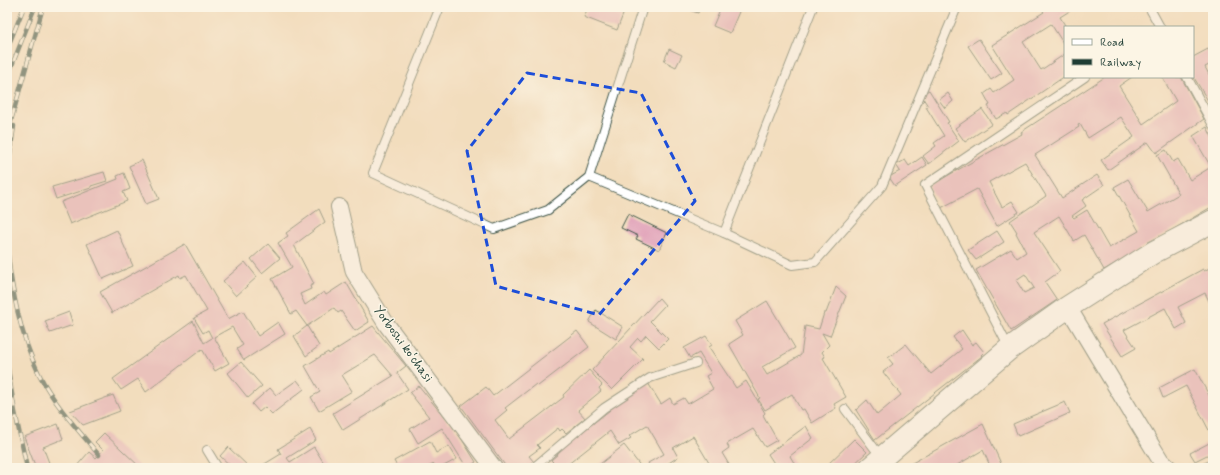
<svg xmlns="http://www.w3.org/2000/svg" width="1220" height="475" viewBox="0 0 1220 475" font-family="Mynerve,sans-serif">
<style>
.building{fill:#e1a2b9;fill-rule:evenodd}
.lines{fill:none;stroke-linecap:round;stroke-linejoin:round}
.service-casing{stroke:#3f5549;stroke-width:10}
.minor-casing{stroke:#3f5549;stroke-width:18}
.secondary-casing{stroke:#3f5549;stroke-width:24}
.service{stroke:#fff;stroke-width:8}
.minor{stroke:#fff;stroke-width:16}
.secondary{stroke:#fff;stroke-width:22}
.rail-casing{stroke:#1f3d34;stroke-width:4.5}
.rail{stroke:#fcf5e5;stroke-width:3;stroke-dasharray:9;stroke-linecap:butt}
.marked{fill:none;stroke:#1d4ed8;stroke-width:3;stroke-dasharray:8 5;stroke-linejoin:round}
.labels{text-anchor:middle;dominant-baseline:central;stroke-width:3;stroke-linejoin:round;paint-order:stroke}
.street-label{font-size:13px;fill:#1f3d34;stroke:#fcf5e5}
</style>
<rect width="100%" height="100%" fill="#fcf5e5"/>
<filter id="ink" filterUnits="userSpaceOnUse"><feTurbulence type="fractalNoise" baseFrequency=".025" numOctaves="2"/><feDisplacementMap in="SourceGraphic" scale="8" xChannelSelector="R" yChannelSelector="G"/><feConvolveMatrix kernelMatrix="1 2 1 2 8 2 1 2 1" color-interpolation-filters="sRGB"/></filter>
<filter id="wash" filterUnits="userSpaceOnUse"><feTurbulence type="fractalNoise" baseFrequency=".012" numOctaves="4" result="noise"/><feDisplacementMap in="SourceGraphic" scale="16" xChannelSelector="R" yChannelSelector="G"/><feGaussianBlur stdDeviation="0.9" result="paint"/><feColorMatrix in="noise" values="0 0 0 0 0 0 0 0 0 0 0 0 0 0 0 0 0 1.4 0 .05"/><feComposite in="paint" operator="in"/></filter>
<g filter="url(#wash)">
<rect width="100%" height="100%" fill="#f2ddbd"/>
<g id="blocks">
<g class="building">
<polygon points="588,7 626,7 617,30 584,17"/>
<polygon points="690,7 700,7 698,13 689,10"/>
<polygon points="721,7 741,7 730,33 713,26"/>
<polygon points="1040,7 1076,7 1060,17 1066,27 1065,46 1051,24 1023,42 1041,70 1065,54 1065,76 1008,115 1007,113 996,119 988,106 990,105 984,94 991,89 994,93 1014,80 992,45 1044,12"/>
<polygon points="979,39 1002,73 991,80 968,46"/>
<polygon points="669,49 682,55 676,67 664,61"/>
<polygon points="1208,49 1213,58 1213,63 1205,67 1213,82 1213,109 1193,76 1193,57"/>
<path d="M1105,77h27l-13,9 24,38 33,-23 -14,-24h19l23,42 -48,34 -8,-11 -40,28 -7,-10 33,-23 -13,-20 -33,21 -8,-14 -2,1 1,2 -44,28 27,43 35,-23 7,10 -22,15 4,6 -14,10 2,2 13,-8 22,38 30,-17 -25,-44 14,-8 20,33 31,-18 -22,-39 9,-5 7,12 5,-3 12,21 21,-13 -18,-31 14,-9 6,12v67l-109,64 -20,-35 -10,6 -15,-25 -25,16 26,39 -15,11 12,18 -46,31 -35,-61 35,-21 6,9 9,-6 -10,-19 1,-1 -7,-11 36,-25 -21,-34 -36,20 13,25 10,-6 7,11 -22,14 -20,-37 -36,19 -12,-22 93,-52 -1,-2zM1025,274l9,14 -10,5 -8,-13z"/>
<polygon points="929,90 949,122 947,123 959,141 929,164 923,156 936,146 934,143 944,136 926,107 928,106 921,95"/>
<polygon points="948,93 953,101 945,108 939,100"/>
<polygon points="982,109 992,124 965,142 955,128"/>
<polygon points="922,157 927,165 895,186 889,177 900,171 896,165 905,160 909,166"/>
<polygon points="142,160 159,199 146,204 129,166"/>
<polygon points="104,172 107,181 91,186 91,188 56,199 52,187"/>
<polygon points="124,173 130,189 123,192 127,201 70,224 61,202 118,179 117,176"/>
<polygon points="319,209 325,222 294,245 314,284 310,286 311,289 300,294 305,305 324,292 326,295 346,282 369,322 355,331 341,311 338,313 334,308 307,326 319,346 306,356 294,336 307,326 296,311 291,314 272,279 292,267 278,243 288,236 286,233"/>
<polygon points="628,214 667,233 659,250 636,239 638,236 621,228"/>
<polygon points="117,230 133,266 103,279 87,244"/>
<polygon points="997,231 1004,242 976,260 968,250"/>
<polygon points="185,244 228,319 243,311 258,336 278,322 285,334 244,360 237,349 243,345 232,327 214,337 229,363 215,371 202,349 146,392 138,379 121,390 113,379 193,321 204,343 212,338 208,330 203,333 194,318 207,311 186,275 180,278 179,275 112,313 100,292"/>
<polygon points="268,244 280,258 262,273 251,259"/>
<polygon points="245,262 257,277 236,296 223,281"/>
<polygon points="1213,266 1213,309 1205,293 1178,307 1186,323 1176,329 1165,308 1124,330 1136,348 1122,356 1102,324 1203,269 1204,271"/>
<polygon points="836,287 846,296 830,336 822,333 829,345 822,352 825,357 823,358 846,397 834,404 836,408 812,423 804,409 801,410 792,394 765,410 758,399 760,398 729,344 743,335 735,321 767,301 795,348 762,367 767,375 801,355 805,326 819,329 824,313 826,313"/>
<polygon points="659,298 665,305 650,321 668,339 659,348 646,335 641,341 638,338 630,347 643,359 612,390 592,370"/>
<polygon points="596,310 623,327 616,339 589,322"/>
<polygon points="69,312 73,325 50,333 45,321"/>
<polygon points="373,326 406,366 397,373 408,389 343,430 333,413 393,376 375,355 342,375 352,391 319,411 311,397 320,392 305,366 328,352 329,354"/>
<polygon points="962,330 972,345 976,342 984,352 981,355 982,356 875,440 856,410 867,400 877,415 901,395 883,372 893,364 888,358 906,344 931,374 962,349 953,337"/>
<polygon points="577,331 589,347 538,386 536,384 505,408 507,410 495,420 509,439 564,397 563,395 589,370 602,385 599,388 601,391 578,410 585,418 566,433 562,429 560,431 558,428 537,445 540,448 529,456 534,462 526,468 507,468 461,406 486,387 493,396"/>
<polygon points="706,336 712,345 709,347 736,388 746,381 765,413 763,415 777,440 765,447 753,429 727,444 729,448 722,453 731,468 712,468 693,436 673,448 678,457 661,468 651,468 648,463 664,454 647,425 629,436 631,438 619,445 610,431 567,465 569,467 567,468 546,468 553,462 551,460 558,454 557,452 610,410 608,407 648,383 661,404 670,398 673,404 684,398 688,404 713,389 706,376 711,373 699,353 690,358 684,348"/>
<polygon points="241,362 262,386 248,398 228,373"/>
<polygon points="1195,369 1213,403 1213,438 1186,386 1163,398 1159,388"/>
<polygon points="297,380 304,389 272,414 265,407 259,412 252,404 270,388 276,395"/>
<polygon points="419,386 449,423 451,422 476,462 467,468 442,428 418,443 410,429 429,417 410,393"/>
<polygon points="113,395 120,411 83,425 70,411"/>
<polygon points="1065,402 1070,413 1018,436 1013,424"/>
<polygon points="58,424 63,439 43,447 51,468 36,468 24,437"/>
<polygon points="983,424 1003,468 991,468 983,450 952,468 903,468"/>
<polygon points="806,426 813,438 790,456 797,468 777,468 768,454"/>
<polygon points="310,429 316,440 287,458 290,462 314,447 327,468 284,468 283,466 280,468 258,468 281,454 278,449"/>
<polygon points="104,433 141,468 75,468 89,452 96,458 103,450 95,442"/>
<polygon points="854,439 867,452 850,468 824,468"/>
<polygon points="430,441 436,453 449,446 457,459 440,468 437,468 434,464 426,468 398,468 394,461"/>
<polygon points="1213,441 1213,452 1195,461 1190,453"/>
<polygon points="624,445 642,468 595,468"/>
<polygon points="228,447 250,468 233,468 220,456"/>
</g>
</g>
</g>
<g filter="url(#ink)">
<use href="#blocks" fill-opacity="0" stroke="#3f5549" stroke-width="1"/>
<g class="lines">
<defs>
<g id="service">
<polyline points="440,7 373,173 494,229 548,210 589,177 643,7"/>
<polyline points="1149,7 1160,27"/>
<polyline points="1187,77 1213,125"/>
<polyline points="589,177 724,233 813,7"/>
<polyline points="724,233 792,265 815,262 882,186 957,7"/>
<polyline points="1009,348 925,185 1085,77"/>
<polyline points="845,409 881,457"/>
<polyline points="207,450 218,468"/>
<polyline points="533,468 604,408 650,378 696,363"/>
<polyline points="1204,468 1213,464"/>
</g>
<g id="minor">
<polyline points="339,207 354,272 387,325 494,468"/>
<polyline points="1068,307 1142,430 1161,461 1169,468"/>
</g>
<polyline id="secondary" points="870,468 1009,349 1068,307 1154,252 1213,221"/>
</defs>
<use href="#service" class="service-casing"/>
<use href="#minor" class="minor-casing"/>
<use href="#secondary" class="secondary-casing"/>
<use href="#service" class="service"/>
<use href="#minor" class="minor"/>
<use href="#secondary" class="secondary"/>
<defs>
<g id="rail">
<polyline points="7,49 24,7"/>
<polyline points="7,78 35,7"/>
<polyline points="7,135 43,7"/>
<polyline points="7,174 14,126"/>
<path d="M7,248c5,43 13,87 32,126 15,30 39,56 60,81"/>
<polyline points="7,363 15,412 27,468"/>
</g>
</defs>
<use href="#rail" class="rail-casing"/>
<use href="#rail" class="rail"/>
</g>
</g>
<path d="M0 0H1220V475H0ZM527,73l114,20 54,108 -96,114 -103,-29 -29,-135z" fill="#f2ddbd" fill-opacity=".55" fill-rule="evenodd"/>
<path class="marked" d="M527,73l114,20 54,108 -96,114 -103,-29 -29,-135z"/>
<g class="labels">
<g class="street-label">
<text transform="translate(403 344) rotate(54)">Yorboshi koʻchasi</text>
</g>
</g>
<rect width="1220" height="475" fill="none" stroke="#fcf5e5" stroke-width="24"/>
<rect x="1064" y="26" width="130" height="52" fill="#fcf5e5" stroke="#a4ab9e"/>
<rect x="1072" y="39" width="20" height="6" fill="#ffffff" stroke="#a4ab9e"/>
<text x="1100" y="46" font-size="12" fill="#1f3d34">Road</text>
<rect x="1072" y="59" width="20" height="6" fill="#1f3d34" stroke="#a4ab9e"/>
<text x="1100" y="66" font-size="12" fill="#1f3d34">Railway</text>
</svg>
